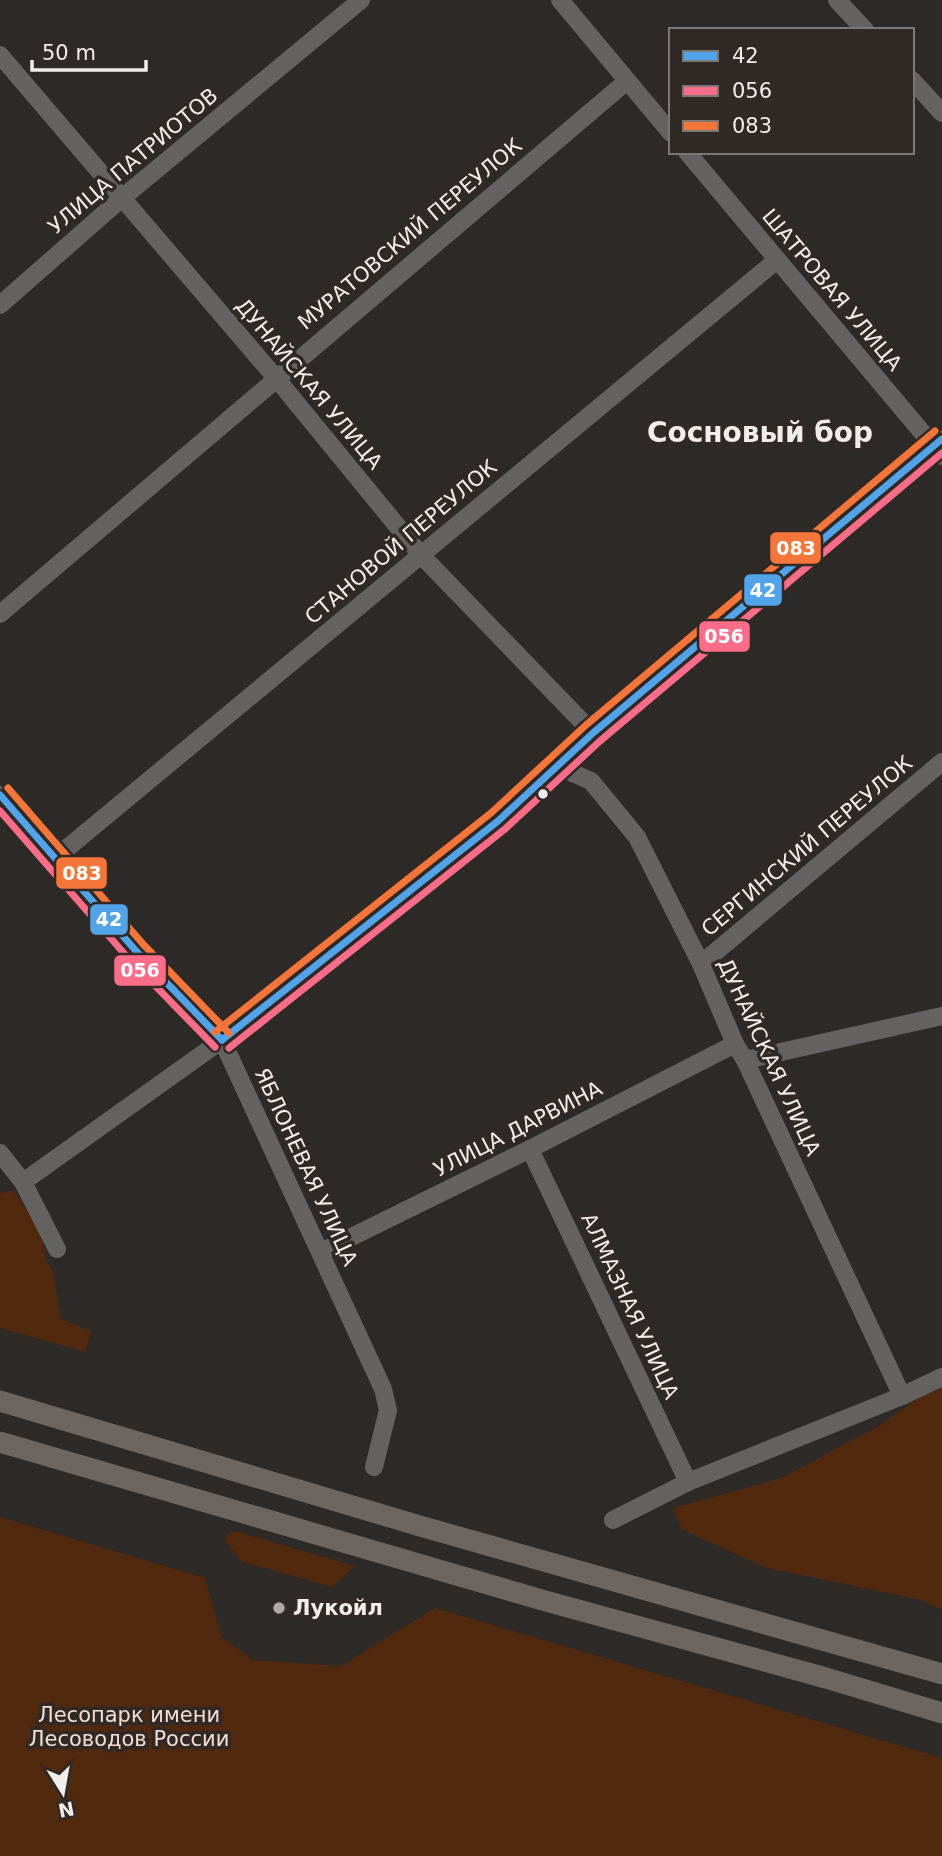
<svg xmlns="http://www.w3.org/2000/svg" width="942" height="1856" viewBox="0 0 942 1856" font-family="'DejaVu Sans',sans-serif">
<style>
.green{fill:#50290f}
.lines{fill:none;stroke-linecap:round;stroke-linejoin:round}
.minor{stroke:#656362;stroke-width:18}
.major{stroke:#6d655f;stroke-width:21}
.bus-1-casing{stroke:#302926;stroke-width:12}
.bus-2-casing{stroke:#302926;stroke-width:12}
.bus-3-casing{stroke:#302926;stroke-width:12}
.bus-1{stroke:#53a3e8;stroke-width:7}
.bus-2{stroke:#fb6d88;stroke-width:7}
.bus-3{stroke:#f5763a;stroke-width:7}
.bus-dot{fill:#f1edeb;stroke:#302926;stroke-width:2.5}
.poi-dot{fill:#ada9a7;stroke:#302926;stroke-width:2.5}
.labels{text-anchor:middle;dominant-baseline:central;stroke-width:7;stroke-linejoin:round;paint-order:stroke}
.street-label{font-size:21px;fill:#f1edeb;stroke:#302926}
.poi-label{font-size:21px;font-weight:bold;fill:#f1edeb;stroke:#302926;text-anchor:start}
.park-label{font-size:21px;fill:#f2dfd4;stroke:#302926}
.district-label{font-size:28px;font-weight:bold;fill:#f1edeb;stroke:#302926}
.line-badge{stroke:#302926;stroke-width:2.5}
.badge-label{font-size:19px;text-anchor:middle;font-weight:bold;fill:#fff}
</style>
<rect width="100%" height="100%" fill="#2e2a28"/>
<g class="green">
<polygon points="13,1190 40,1229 47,1262 53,1271 61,1319 92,1332 85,1352 0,1328 0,1193"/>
<polygon points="942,1386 942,1610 921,1600 767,1568 682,1530 673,1508 781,1478 879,1426 932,1388"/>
<polygon points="0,1517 205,1578 222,1637 253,1660 341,1666 435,1608 942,1758 942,1856 0,1856"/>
<polygon points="235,1531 355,1566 332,1587 242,1562 225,1541 227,1534"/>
</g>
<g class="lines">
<g class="minor">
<polyline points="560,0 671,133"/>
<polyline points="837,0 865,30"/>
<polyline points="0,55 276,378 421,555 593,733"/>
<polyline points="912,80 942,113"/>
<polyline points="687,152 942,456"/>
<polyline points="0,305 122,198 361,0"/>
<polyline points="0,614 627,81"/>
<polyline points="559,767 591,781 637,837 701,964 735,1044 745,1060 902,1396"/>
<path d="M0,795c71,84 143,169 222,245l161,349 5,21 -14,57"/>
<polyline points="54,859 777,260"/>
<polyline points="701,964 942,762"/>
<polyline points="745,1060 942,1016"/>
<polyline points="530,1149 688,1482"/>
<polyline points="0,1153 23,1182 57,1249"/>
<polyline points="23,1182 222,1040 498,821 593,733 942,439"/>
<polyline points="321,1252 530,1149 735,1044"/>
<polyline points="613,1520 688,1482 902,1396 942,1377"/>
</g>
<g class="major">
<polyline points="0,1401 420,1526 942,1674"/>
<polyline points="0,1442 542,1600 826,1678 942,1713"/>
</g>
<defs>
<g id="bus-1">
<polyline points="0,795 136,951 222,1040"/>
<polyline points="222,1040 498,821 593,733 942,439"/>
</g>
<g id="bus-2">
<polyline points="0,811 128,958 215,1047"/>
<polyline points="229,1048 505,829 600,741 942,453"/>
</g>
<g id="bus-3">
<polyline points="8,788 143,944 229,1033"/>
<polyline points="215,1032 491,813 586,725 935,431"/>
</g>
</defs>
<use href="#bus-1" class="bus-1-casing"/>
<use href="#bus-2" class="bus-2-casing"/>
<use href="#bus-3" class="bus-3-casing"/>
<use href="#bus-1" class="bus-1"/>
<use href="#bus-2" class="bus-2"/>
<use href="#bus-3" class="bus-3"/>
</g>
<circle class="bus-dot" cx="543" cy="794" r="6"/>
<circle class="poi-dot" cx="279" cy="1608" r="7"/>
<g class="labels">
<g class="street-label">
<text transform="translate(133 161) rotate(-40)">УЛИЦА ПАТРИОТОВ</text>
<text transform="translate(410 234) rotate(-40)">МУРАТОВСКИЙ ПЕРЕУЛОК</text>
<text transform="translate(832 290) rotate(50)">ШАТРОВАЯ УЛИЦА</text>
<text transform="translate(309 384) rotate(50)">ДУНАЙСКАЯ УЛИЦА</text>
<text transform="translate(401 542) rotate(-40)">СТАНОВОЙ ПЕРЕУЛОК</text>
<text transform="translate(807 846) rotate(-40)">СЕРГИНСКИЙ ПЕРЕУЛОК</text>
<text transform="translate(769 1057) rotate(65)">ДУНАЙСКАЯ УЛИЦА</text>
<text transform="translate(518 1129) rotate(-27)">УЛИЦА ДАРВИНА</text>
<text transform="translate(306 1167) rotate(65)">ЯБЛОНЕВАЯ УЛИЦА</text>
<text transform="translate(630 1306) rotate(65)">АЛМАЗНАЯ УЛИЦА</text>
</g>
<g class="poi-label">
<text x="293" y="1608">Лукойл</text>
</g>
<g class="park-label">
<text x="129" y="1715">Лесопарк имени<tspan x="129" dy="24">Лесоводов России</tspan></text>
</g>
<g class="district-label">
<text x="760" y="432">Сосновый бор</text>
</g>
</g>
<g class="line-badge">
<rect x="769" y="531" width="53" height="34" rx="7" fill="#f5763a"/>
<rect x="743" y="573" width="40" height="34" rx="7" fill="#53a3e8"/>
<rect x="698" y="620" width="53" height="33" rx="7" fill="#fb6d88"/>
<rect x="55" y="856" width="53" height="34" rx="7" fill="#f5763a"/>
<rect x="89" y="903" width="40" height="33" rx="7" fill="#53a3e8"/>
<rect x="113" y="954" width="54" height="33" rx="7" fill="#fb6d88"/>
</g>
<g class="badge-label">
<text x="796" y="555">083</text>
<text x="763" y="597">42</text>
<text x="724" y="643">056</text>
<text x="82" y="880">083</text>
<text x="109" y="926">42</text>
<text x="140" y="977">056</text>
</g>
<rect x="669" y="28" width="245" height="126" fill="#302926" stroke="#7d7775" stroke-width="2"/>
<rect x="683" y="51" width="35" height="10" fill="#53a3e8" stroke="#7d7775" stroke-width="2"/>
<text x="732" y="63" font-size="21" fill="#f1edeb">42</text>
<rect x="683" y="86" width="35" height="10" fill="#fb6d88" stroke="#7d7775" stroke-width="2"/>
<text x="732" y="98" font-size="21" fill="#f1edeb">056</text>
<rect x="683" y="121" width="35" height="10" fill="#f5763a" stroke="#7d7775" stroke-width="2"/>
<text x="732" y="133" font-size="21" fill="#f1edeb">083</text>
<g transform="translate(63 1793) rotate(169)" stroke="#302926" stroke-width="5" paint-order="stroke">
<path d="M0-5L12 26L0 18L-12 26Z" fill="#f1edeb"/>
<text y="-10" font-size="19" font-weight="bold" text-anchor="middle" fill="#f1edeb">N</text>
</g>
<path d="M32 60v10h114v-10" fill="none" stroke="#f1edeb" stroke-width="3.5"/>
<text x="42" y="60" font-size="21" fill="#f1edeb" stroke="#302926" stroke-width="5" paint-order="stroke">50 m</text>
</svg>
